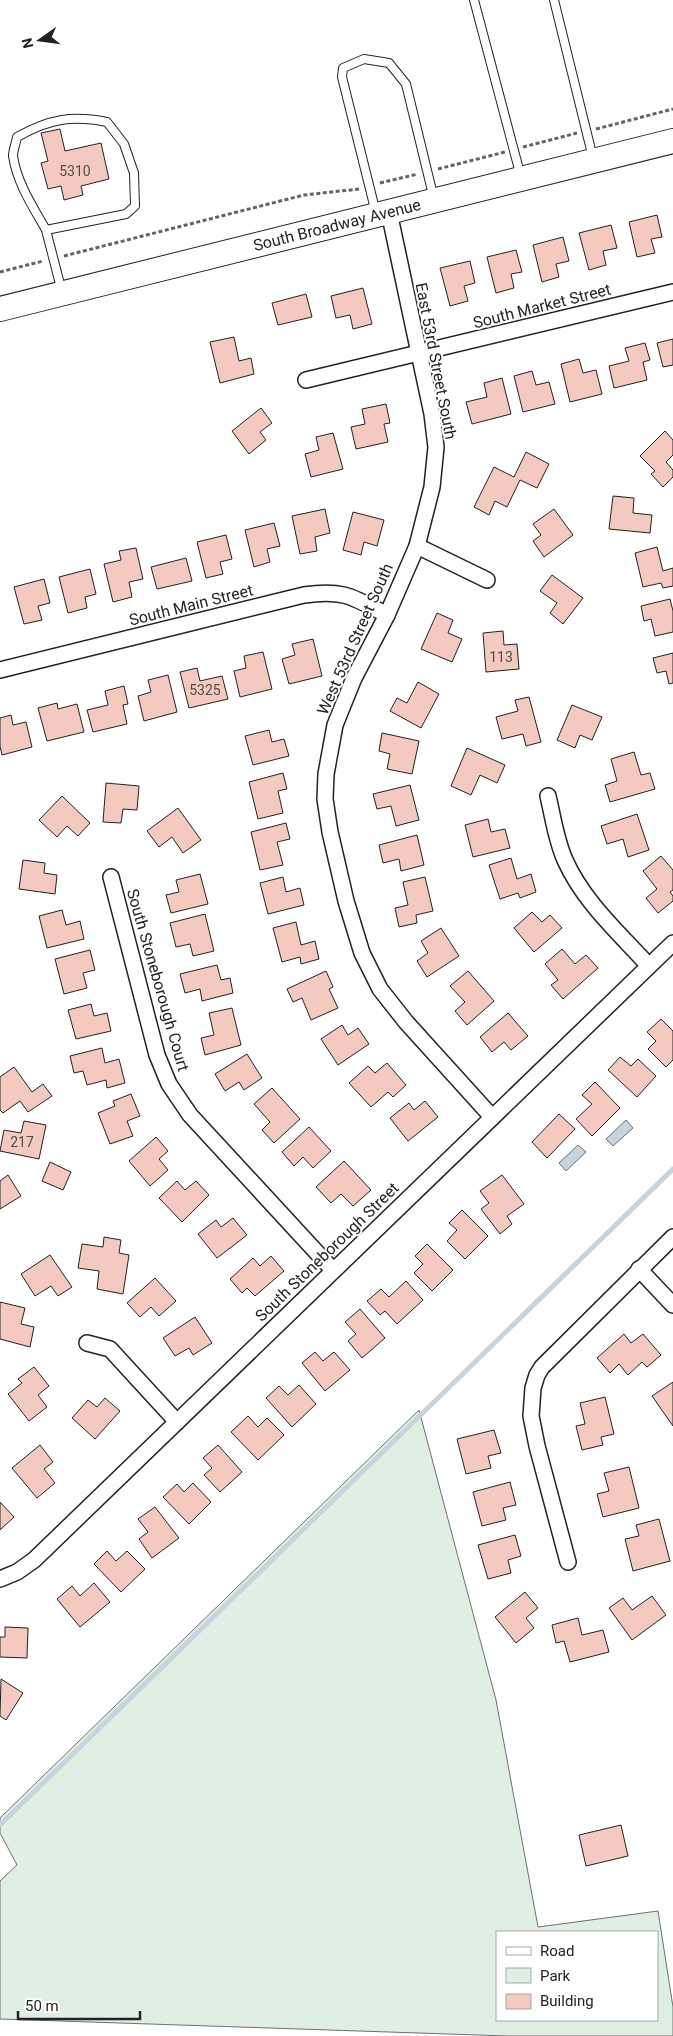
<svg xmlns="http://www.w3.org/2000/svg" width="673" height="2036" viewBox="0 0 673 2036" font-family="Roboto,sans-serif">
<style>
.green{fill:#e0efe3;stroke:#6f6f6f;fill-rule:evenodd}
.water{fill:#c7d3dd;stroke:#6f6f6f}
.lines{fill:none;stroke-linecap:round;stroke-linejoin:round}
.stream{stroke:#c7d3dd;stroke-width:5}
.building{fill:#f3c9c0;stroke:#222}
.lane-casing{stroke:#222;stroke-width:10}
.street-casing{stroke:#222;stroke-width:18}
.primary-casing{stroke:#222;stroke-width:26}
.path{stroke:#646464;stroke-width:3;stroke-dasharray:4 2.5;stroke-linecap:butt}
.lane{stroke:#fff;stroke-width:8}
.street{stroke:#fff;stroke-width:15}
.primary{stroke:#fff;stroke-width:24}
.labels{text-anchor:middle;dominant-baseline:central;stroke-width:4;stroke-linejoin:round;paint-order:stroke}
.number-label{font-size:14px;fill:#564c4a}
.street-label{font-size:16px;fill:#222;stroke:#fff}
</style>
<rect width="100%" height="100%" fill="#fff"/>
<path class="green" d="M419,1410l77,290 42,227 120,-16 15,96v29h-165l-508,-17v-138l17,-16 -17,-32v-15zM497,1932h160v88h-160z"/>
<g class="water">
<polygon points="626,1120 633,1128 613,1146 606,1139"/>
<polygon points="578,1145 586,1152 566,1171 559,1163"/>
</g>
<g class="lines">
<polyline class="stream" points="0,1825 673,1169"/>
</g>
<g class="building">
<polygon points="60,129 65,151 101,143 109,179 81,186 83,195 64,200 61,186 48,189 41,163 48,161 41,133"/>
<polygon points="657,215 662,237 651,239 655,253 637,257 629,222"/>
<polygon points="611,225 617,248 603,251 606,265 589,270 579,233"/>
<polygon points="563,237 569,261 556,264 559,277 542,282 533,245"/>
<polygon points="516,250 522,272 511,274 514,288 496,293 487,257"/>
<polygon points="470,261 475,283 464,286 468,301 450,306 440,268"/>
<polygon points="363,288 372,324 353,329 350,315 336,318 331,296"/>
<polygon points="306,294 312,317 278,325 272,303"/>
<polygon points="234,337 239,361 251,358 254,374 220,383 210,342"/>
<polygon points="673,339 673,365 663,367 657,343"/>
<polygon points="645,343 650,360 643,362 647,380 614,388 609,366 629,361 625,348"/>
<polygon points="579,359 583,373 596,370 602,394 570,402 561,364"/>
<polygon points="532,371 536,385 549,382 555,404 523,412 514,376"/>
<polygon points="502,378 511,414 472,424 466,402 487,397 484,383"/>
<polygon points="386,404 390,423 384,424 388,442 356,449 351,427 365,424 362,409"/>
<polygon points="261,408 272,423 260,432 266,440 249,454 232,431"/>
<polygon points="665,431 673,440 673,455 666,462 673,470 673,477 663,487 651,474 655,471 640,456"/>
<polygon points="333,433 343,469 311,477 305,454 319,450 316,437"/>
<polygon points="526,452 549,464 537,488 520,480 507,507 495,501 489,515 474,507 494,467 514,477"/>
<polygon points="613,496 634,498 633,513 652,515 650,533 609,529"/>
<polygon points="325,509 330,533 315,537 317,551 300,554 292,516"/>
<polygon points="554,509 573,535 544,557 533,541 541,535 533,524"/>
<polygon points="353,512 384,520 377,546 364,542 361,555 343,550"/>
<polygon points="274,523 280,546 267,549 270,562 254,567 245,530"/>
<polygon points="226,535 232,559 220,562 223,574 206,578 197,542"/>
<polygon points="657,547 663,571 673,568 673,586 663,588 661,583 643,587 635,553"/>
<polygon points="136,548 143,579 129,582 132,597 113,602 104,564 121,560 119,551"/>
<polygon points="186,558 192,581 157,589 151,567"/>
<polygon points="90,569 96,594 85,597 87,608 68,613 59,577"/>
<polygon points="552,575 583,598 563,624 550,613 557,603 540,591"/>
<polygon points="44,579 50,603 38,606 42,620 24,624 14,587"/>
<polygon points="670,599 673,611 673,632 655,636 651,619 644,621 641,606"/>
<polygon points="437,613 453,620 448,633 462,639 452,662 421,649"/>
<polygon points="503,631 504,645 517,644 519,669 486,672 483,633"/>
<polygon points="313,639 322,676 289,684 282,659 295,655 292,644"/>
<polygon points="263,652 272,689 240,697 234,671 246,668 244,656"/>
<polygon points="673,653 673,683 669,684 666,671 657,673 653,658"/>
<polygon points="197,668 200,681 222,676 228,699 189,708 180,672"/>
<polygon points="168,675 177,712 144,721 138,696 151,692 148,680"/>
<polygon points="418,682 439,694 421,728 390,711 397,698 407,703"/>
<polygon points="124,686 128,704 123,705 127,724 93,732 87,710 108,705 105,691"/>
<polygon points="529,697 541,742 526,746 523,734 502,739 496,717 518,711 515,700"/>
<polygon points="57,703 58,709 77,704 84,732 47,741 38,708"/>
<polygon points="572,705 602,717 592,740 580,735 575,748 557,740"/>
<polygon points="11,715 13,725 26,722 32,747 2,755 0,746 0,718"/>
<polygon points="269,730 272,742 284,739 289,756 253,765 245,736"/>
<polygon points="382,733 419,741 412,774 387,769 390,754 379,751"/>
<polygon points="467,748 505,765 497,783 480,775 471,795 451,786"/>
<polygon points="634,752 641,775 650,773 655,789 610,802 605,785 617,781 611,759"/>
<polygon points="283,773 287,789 278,791 283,813 258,819 249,782"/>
<polygon points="106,783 139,786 137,810 123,809 121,823 103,822"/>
<polygon points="410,785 419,820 396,826 391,806 377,809 373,794"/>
<polygon points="62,796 90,823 78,836 67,826 57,837 39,820"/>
<polygon points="178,808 201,840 183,853 172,837 159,847 147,831"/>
<polygon points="637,814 649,850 628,857 623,839 607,844 601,826"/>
<polygon points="488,819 491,832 505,829 510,848 473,857 465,825"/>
<polygon points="286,823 290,839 277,842 283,865 260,870 251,832"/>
<polygon points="417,835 424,865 401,871 399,859 383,863 379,845"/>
<polygon points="661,856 673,870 673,890 670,892 673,896 673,901 658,913 646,898 657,889 643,871"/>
<polygon points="511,858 517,879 531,874 536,892 520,898 518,893 500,899 489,865"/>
<polygon points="23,860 45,863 44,873 57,875 55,894 19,889"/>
<polygon points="200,874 208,904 171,913 166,895 179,892 176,880"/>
<polygon points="283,877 286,892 300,888 304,905 268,914 260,883"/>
<polygon points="425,877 433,911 416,915 417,923 399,927 395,908 408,905 403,882"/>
<polygon points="62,910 66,925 80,921 84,939 47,948 39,916"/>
<polygon points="532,912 542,922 550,915 562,928 534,952 514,928"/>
<polygon points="205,914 214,951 193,956 190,944 176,947 170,923"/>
<polygon points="296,922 301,945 315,941 319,959 301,964 300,957 282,962 273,928"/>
<polygon points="441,928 459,956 427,977 417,961 428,953 421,941"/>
<polygon points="562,949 575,964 586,955 598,968 563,999 551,985 558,980 545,964"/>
<polygon points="90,950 95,970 83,973 87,988 64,994 55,959"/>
<polygon points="217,965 221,980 230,978 233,993 202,1001 200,989 185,993 180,974"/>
<polygon points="326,971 333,987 329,989 338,1008 311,1020 302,998 293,1002 287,989"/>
<polygon points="468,971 494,1001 467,1025 455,1011 465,1002 450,986"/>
<polygon points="91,1004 94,1016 107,1013 111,1031 76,1039 68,1010"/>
<polygon points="232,1008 241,1045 205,1055 201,1038 214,1035 209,1013"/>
<polygon points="508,1013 528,1036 511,1050 504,1042 492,1052 480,1037"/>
<polygon points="661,1019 673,1031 673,1060 666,1067 648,1049 656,1041 647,1032"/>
<polygon points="342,1025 348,1035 358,1028 369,1044 338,1065 321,1039"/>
<polygon points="102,1048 105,1063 119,1059 125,1083 107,1088 106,1080 87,1085 83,1071 74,1073 70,1056"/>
<polygon points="247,1054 262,1078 244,1090 239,1082 225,1091 215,1074"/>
<polygon points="620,1057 631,1066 638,1059 656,1076 637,1097 608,1070"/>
<polygon points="387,1063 406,1085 393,1097 388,1092 371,1107 349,1083 368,1066 375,1073"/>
<polygon points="14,1067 32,1092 43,1084 52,1096 28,1112 20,1101 3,1113 0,1110 0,1077"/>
<polygon points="595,1082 620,1108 592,1136 576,1119 592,1104 582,1095"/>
<polygon points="272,1088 300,1119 274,1143 262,1130 270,1122 254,1104"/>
<polygon points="131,1094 140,1116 127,1121 133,1136 110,1144 98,1113 115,1106 113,1101"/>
<polygon points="425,1101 438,1117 408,1141 390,1118 409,1103 414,1110"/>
<polygon points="559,1114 575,1129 547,1158 532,1142"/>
<polygon points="24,1121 46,1125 39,1159 0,1151 4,1130 21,1133"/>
<polygon points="309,1127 331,1151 313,1168 303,1157 294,1166 282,1152"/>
<polygon points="156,1137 168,1151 159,1159 168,1170 150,1186 129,1161"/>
<polygon points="344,1161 371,1190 353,1206 341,1194 331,1203 316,1187"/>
<polygon points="50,1162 71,1172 63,1190 42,1181"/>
<polygon points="8,1175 21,1196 0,1209 0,1181"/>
<polygon points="502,1175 524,1204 507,1216 512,1224 500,1234 481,1209 489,1203 480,1191"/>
<polygon points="177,1181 185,1190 196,1181 209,1195 182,1222 159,1198"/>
<polygon points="462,1210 488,1236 465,1259 447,1241 457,1230 449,1223"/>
<polygon points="233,1218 247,1235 217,1258 198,1234 216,1220 221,1227"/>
<polygon points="104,1237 121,1240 119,1253 129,1255 123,1294 97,1289 99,1271 78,1268 82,1244 103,1247"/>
<polygon points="427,1244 453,1270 432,1291 414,1273 423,1264 415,1256"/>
<polygon points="50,1255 72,1287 58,1296 51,1286 35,1296 21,1274"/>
<polygon points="271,1256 284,1271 255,1296 247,1288 242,1293 230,1279 253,1258 260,1266"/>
<polygon points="155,1278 176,1301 159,1316 151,1307 140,1317 127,1303"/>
<polygon points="406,1281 423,1300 397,1324 385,1311 380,1315 367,1301 381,1289 389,1297"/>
<polygon points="0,1302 25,1308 21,1324 34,1327 30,1347 0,1339"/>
<polygon points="360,1309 385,1338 362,1358 348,1341 356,1334 345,1322"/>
<polygon points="195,1317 212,1343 193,1355 189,1348 175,1356 163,1338"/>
<polygon points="624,1334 631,1343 643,1334 661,1355 647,1367 642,1362 628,1375 619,1364 610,1373 597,1358"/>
<polygon points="315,1352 323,1361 334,1352 350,1370 325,1391 302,1363"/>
<polygon points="34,1367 49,1386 38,1395 47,1407 29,1421 8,1394 22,1383 18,1379"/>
<polygon points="673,1382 673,1426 652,1396"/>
<polygon points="299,1385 316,1404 292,1427 266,1398 279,1386 288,1395"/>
<polygon points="605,1397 614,1434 601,1437 603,1445 582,1450 576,1426 585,1424 580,1403"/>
<polygon points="105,1398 120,1411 95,1439 72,1418 88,1400 97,1407"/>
<polygon points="248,1416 258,1427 267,1418 284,1435 258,1460 231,1432"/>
<polygon points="494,1430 501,1453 488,1456 491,1468 466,1474 457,1439"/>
<polygon points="40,1445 53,1462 44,1469 55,1483 37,1498 12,1468"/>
<polygon points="218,1445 242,1472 220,1492 204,1475 212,1468 203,1458"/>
<polygon points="629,1467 639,1508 603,1517 597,1494 609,1491 604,1473"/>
<polygon points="510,1482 516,1505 503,1508 506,1520 482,1526 473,1492"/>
<polygon points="193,1483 211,1502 189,1524 163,1497 177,1484 184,1492"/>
<polygon points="0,1502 14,1517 0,1530"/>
<polygon points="155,1507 179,1538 152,1558 139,1539 148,1532 138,1519"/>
<polygon points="659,1519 670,1561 633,1571 625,1539 639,1536 636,1525"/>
<polygon points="515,1535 521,1556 508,1560 511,1573 488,1579 478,1545"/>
<polygon points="107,1551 116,1561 127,1551 145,1569 121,1592 94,1564"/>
<polygon points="94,1583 110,1602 80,1627 57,1599 72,1586 80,1596"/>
<polygon points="525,1592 538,1608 526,1618 534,1628 516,1643 495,1617"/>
<polygon points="652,1596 666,1615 632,1640 609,1608 623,1598 632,1610"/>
<polygon points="578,1618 582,1635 603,1630 609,1652 570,1662 564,1641 556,1643 552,1625"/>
<polygon points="5,1627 28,1628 27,1658 0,1657 0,1637 5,1637"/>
<polygon points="1,1679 23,1693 6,1720 0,1716"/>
<polygon points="621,1825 628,1856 586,1866 579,1835"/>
</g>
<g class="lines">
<defs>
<g id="lane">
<polyline points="474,0 521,177"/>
<polyline points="554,0 593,158"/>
<polyline points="376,213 342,77 343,68 364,59 389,63 406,84 434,199"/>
<path d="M46,230c-13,-23 -29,-47 -33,-74 0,-6 3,-13 4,-19 32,-18 55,-22 90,-15l17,22 10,29 1,33 -9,8 -80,16 16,62"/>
</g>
<g id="street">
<polyline points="389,212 432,414 436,447 432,487 417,546 387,615 354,678 335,725 326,774 325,799 330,832 346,901 362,953 380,989 406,1022 492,1117"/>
<polyline points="306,380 673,292"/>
<polyline points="417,546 487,580"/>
<path d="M0,670l304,-75c39,-6 49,2 83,20"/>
<path d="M548,796c5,21 8,44 17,64 18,41 54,73 84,106"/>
<polyline points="111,877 157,1055 169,1084 190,1115 333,1270"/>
<polyline points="639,1269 673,1305"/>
<polyline points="87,1343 110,1349 177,1422"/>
<polyline points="568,1562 537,1446 531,1416 533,1388 537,1375 542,1367 673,1237"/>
<polyline points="0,1579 17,1572 34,1560 673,943"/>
</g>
<polyline id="primary" points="0,309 673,141"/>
</defs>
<use href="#lane" class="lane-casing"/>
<use href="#street" class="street-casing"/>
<use href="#primary" class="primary-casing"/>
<g class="path">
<polyline points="596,129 673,109"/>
<polyline points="523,147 577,133"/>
<polyline points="438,169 505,152"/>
<polyline points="380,183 418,174"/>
<polyline points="64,256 304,195 359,189"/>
<polyline points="0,272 43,261"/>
</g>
<use href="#lane" class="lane"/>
<use href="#street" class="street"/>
<use href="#primary" class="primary"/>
</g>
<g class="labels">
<g class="number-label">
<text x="75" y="171">5310</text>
<text x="501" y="657">113</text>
<text x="205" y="690">5325</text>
<text x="22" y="1142">217</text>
</g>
<g class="street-label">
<text transform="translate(337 225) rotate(-14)">South Broadway Avenue</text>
<text transform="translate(542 306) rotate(-14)">South Market Street</text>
<text transform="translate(436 361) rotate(79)">East 53rd Street South</text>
<text transform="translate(191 605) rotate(-14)">South Main Street</text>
<text transform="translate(355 639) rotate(-66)">West 53rd Street South</text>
<text transform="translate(158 980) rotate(74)">South Stoneborough Court</text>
<text transform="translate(327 1252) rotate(-44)">South Stoneborough Street</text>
</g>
</g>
<rect x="496" y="1931" width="162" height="90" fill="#ffffff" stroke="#a7a7a7"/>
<rect x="506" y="1947" width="25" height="8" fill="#ffffff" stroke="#a7a7a7"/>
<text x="540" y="1956" font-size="15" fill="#222222">Road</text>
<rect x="506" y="1968" width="25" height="15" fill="#e0efe3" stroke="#a7a7a7"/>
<text x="540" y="1981" font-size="15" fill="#222222">Park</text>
<rect x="506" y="1994" width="25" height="15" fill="#f3c9c0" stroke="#a7a7a7"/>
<text x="540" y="2006" font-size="15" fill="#222222">Building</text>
<g transform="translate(40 40) rotate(256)" stroke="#ffffff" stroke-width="4" paint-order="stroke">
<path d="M0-4L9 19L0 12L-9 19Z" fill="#222222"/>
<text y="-8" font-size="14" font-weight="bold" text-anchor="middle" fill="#222222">N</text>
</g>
<path d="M18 2011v8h122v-8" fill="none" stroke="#222222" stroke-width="2.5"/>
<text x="25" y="2011" font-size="15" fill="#222222" stroke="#ffffff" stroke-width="4" paint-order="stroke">50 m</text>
</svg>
